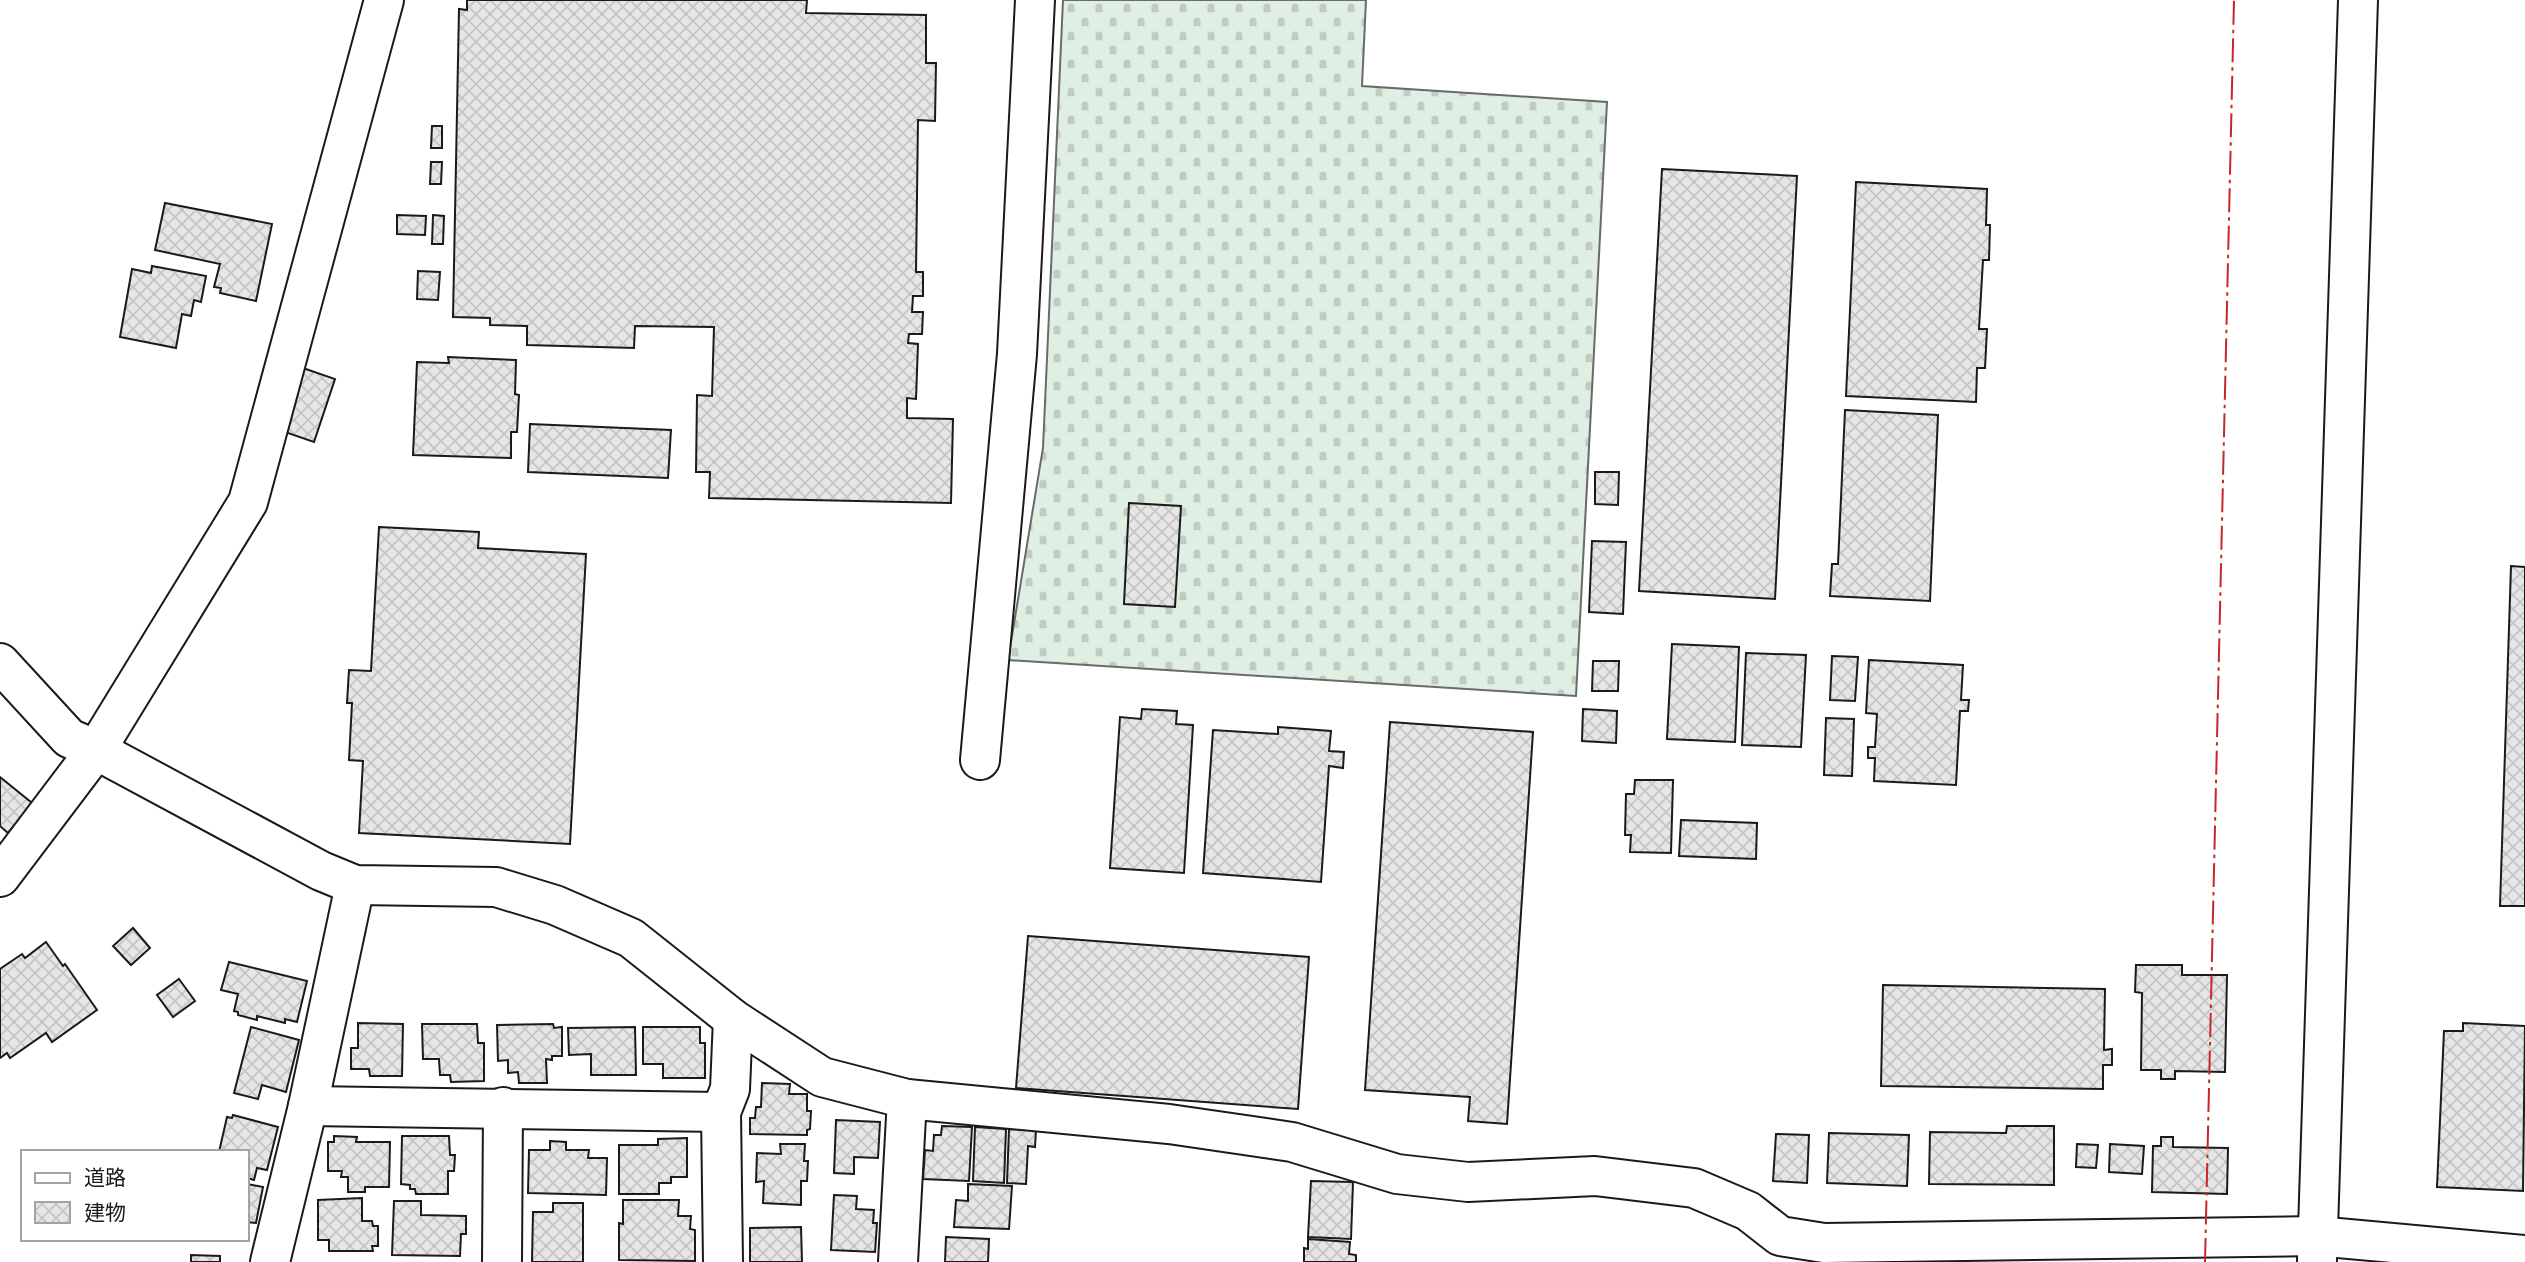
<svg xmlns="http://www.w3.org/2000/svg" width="2525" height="1262" viewBox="0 0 2525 1262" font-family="'Source Sans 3','Noto Sans JP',sans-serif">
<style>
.cemetery{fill:url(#cemetery-stones);stroke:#6a6a6a;stroke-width:2}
.building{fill:url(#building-cross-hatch);stroke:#1a1a1a;stroke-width:2}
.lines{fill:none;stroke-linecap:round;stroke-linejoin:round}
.minor-casing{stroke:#1a1a1a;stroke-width:42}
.minor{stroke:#fff;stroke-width:38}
.power{stroke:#c62828;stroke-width:2;stroke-dasharray:24 5 3.5 5;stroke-linecap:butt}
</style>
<defs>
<pattern id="cemetery-stones" width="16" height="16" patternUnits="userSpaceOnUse" patternTransform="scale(1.75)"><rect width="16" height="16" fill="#e0efe3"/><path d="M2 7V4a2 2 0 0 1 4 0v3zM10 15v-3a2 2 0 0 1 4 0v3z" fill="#c0ccc2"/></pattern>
<pattern id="building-cross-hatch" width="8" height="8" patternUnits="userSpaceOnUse" patternTransform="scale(1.75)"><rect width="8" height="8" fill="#e6e6e6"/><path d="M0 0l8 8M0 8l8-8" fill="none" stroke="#c5c5c5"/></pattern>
</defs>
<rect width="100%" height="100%" fill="#fff"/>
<polygon class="cemetery" points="1063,0 1366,0 1362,86 1607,102 1576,696 1008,660 1043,448"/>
<g class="building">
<polygon points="467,0 807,0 806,13 926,15 926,63 936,63 935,121 918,120 916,272 923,272 923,296 913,296 912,312 923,312 922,334 909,334 908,343 918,344 916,399 907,398 907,418 953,419 951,503 709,498 710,472 696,472 697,395 712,396 714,327 635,326 634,348 527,345 527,326 490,325 490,318 453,317 459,9 467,10"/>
<polygon points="432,126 442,126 442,148 431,148"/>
<polygon points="431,162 442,162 441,184 430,184"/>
<polygon points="1662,169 1797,176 1775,599 1639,591"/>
<polygon points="1856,182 1987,189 1986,225 1990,225 1989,260 1983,260 1979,329 1987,329 1985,368 1977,368 1976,402 1846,396"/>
<polygon points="165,203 272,224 256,301 220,293 221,288 214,287 220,264 155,250"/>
<polygon points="397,215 426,216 425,235 397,234"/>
<polygon points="433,215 444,216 443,244 432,244"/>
<polygon points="152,266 206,276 201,302 194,300 191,316 182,314 176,348 120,337 132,269 151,273"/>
<polygon points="418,271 440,272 438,300 417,299"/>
<polygon points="448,357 516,360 515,394 519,395 517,432 511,432 511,458 413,455 417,362 449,363"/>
<polygon points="300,367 335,379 314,442 279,430"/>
<polygon points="1845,410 1938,415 1930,601 1830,596 1832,564 1838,564"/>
<polygon points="530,424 671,430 668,478 528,472"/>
<polygon points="1595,472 1619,472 1618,505 1595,504"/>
<polygon points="1129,503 1181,506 1175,607 1124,604"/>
<polygon points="379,527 479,532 478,548 586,554 570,844 359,833 363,761 349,760 352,703 347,703 349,670 371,671"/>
<polygon points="1592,541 1626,542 1623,614 1589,612"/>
<polygon points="2511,566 2525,567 2525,906 2500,906"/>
<polygon points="1672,644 1739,647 1735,742 1667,739"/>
<polygon points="1746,653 1806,655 1801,747 1742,745"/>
<polygon points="1832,656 1858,657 1855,701 1830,700"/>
<polygon points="1869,660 1963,665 1961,700 1969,700 1968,711 1960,711 1956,785 1874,781 1875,758 1868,758 1868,747 1875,747 1877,714 1866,713"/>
<polygon points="1593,661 1619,661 1618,691 1592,691"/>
<polygon points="1142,709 1177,711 1176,724 1193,725 1184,873 1110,868 1120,717 1141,719"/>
<polygon points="1583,709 1617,711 1616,743 1582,741"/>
<polygon points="1826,718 1854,719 1852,776 1824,775"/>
<polygon points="1390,722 1533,732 1507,1124 1468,1121 1470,1097 1365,1090"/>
<polygon points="1278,727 1331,731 1329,751 1344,752 1343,768 1329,766 1321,882 1203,873 1213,730 1278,734"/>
<polygon points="0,777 32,803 8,833 0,826"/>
<polygon points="1635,780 1673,780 1671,853 1630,852 1631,835 1625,835 1626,794 1634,794"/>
<polygon points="1681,820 1757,823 1756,859 1679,856"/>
<polygon points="133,928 150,948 131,965 113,946"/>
<polygon points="1028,936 1309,957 1298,1109 1016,1088"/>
<polygon points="46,942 63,966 65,964 97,1010 52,1042 46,1033 10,1058 7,1053 0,1058 0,969 22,954 25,958"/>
<polygon points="229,962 307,981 297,1022 285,1019 285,1023 257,1016 257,1020 238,1015 238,1012 234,1011 238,994 221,990"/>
<polygon points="2136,965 2182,965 2182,975 2227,975 2225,1072 2175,1071 2175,1079 2161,1079 2161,1070 2141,1070 2142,993 2135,992"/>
<polygon points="179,979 195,1001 173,1017 157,995"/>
<polygon points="1883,985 2105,989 2104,1050 2112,1049 2112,1065 2103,1065 2103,1089 1881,1086"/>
<polygon points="358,1023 403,1024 402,1076 370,1076 369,1069 351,1069 351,1048 358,1048"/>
<polygon points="2463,1023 2525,1026 2523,1191 2437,1187 2444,1031 2463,1031"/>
<polygon points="422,1024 477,1024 478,1043 484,1043 484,1081 451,1082 450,1075 440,1075 439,1059 423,1059"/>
<polygon points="553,1024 554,1028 562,1027 562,1056 552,1056 552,1060 546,1059 547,1083 519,1083 518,1072 508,1073 508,1060 498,1061 497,1025"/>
<polygon points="251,1027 299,1040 286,1092 262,1085 258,1099 234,1093"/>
<polygon points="635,1027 636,1075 591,1075 591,1054 569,1055 568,1028"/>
<polygon points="643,1027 700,1027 700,1043 705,1043 705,1078 663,1078 663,1064 643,1064"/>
<polygon points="762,1083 790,1084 789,1094 807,1094 807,1111 811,1111 810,1129 807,1130 807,1135 750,1134 750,1118 755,1118 756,1107 761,1107"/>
<polygon points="233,1115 278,1127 267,1170 257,1168 254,1180 247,1178 247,1152 219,1152 227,1117 232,1118"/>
<polygon points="836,1120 880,1122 878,1158 854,1157 854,1174 834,1173"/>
<polygon points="942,1126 972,1127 969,1181 923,1179 925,1150 933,1151 934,1135 941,1135"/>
<polygon points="2007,1126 2054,1126 2054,1185 1929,1184 1930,1132 2006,1133"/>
<polygon points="975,1127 1006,1129 1004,1183 973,1181"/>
<polygon points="1009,1129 1036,1130 1035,1147 1028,1146 1026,1184 1007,1183"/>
<polygon points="1829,1133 1909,1135 1907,1186 1827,1183"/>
<polygon points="1776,1134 1809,1135 1807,1183 1773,1181"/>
<polygon points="334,1136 357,1137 356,1142 390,1142 389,1187 365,1187 365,1192 348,1192 348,1177 341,1177 342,1171 328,1171 328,1142 334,1142"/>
<polygon points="402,1136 449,1136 450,1155 455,1155 454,1171 448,1171 448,1194 416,1194 415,1189 410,1189 410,1185 401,1184"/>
<polygon points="2161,1137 2173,1137 2173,1147 2228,1148 2227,1194 2152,1192 2153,1146 2161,1146"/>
<polygon points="687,1138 687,1177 671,1177 671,1183 659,1183 659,1194 619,1194 619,1145 658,1145 658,1139"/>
<polygon points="550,1141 566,1142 566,1150 589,1150 588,1158 607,1158 606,1195 528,1193 529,1150 550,1150"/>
<polygon points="780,1144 805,1144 804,1161 808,1161 807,1181 801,1181 801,1205 763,1203 764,1181 756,1182 757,1153 781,1154"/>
<polygon points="2077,1144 2098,1145 2096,1168 2076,1167"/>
<polygon points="2110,1144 2144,1146 2142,1174 2109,1172"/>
<polygon points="1311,1181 1353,1182 1351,1239 1308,1237"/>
<polygon points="247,1184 263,1187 256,1223 247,1222"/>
<polygon points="968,1184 1012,1186 1009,1229 954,1227 956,1200 968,1201"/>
<polygon points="834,1195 857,1196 856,1209 874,1210 873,1223 877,1223 875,1252 831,1250"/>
<polygon points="362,1198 362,1221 372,1221 373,1226 378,1226 378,1246 372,1246 373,1251 329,1251 329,1240 318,1240 318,1200"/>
<polygon points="623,1200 679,1200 678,1216 691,1216 690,1229 695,1230 695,1261 619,1260 619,1223 623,1224"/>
<polygon points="394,1201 421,1201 421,1215 466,1216 466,1234 461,1234 460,1256 392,1255"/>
<polygon points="553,1203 583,1203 583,1262 532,1262 533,1212 553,1212"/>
<polygon points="801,1227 802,1262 750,1262 750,1228"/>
<polygon points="946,1237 989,1239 988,1262 945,1262"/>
<polygon points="1308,1239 1350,1242 1349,1254 1356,1255 1356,1262 1304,1262 1304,1248 1308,1249"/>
<polygon points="191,1255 220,1256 220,1262 191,1262"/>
</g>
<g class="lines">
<defs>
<g id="minor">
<polyline points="0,663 69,738 96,750 321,871 355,885 496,887 555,905 631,938 733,1019 822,1077 907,1099 1169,1124 1292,1142 1397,1174 1468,1182 1595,1176 1694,1188 1748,1211 1780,1236 1824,1243 2316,1236 2525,1255"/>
<polyline points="980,760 1017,354 1035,0"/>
<polyline points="0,877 96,750 248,502 384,0"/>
<polyline points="308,1106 721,1112"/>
<polyline points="2317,1260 2358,0"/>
<polyline points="270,1262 308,1106 355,885"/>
<polyline points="502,1262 503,1107"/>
<polyline points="723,1262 721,1112 730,1089 733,1019"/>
<polyline points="898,1262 907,1099"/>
</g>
</defs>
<use href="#minor" class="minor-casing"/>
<use href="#minor" class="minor"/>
<polyline class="power" points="2205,1262 2234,0"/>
</g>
<rect x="21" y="1150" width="228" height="91" fill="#ffffff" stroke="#a3a3a3" stroke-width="2"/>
<rect x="35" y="1173" width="35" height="10" fill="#ffffff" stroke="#a3a3a3" stroke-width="2"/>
<text x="84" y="1185" font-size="21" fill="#1a1a1a">道路</text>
<rect x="35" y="1202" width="35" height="21" fill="url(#building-cross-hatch)" stroke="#a3a3a3" stroke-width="2"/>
<text x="84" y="1220" font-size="21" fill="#1a1a1a">建物</text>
</svg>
